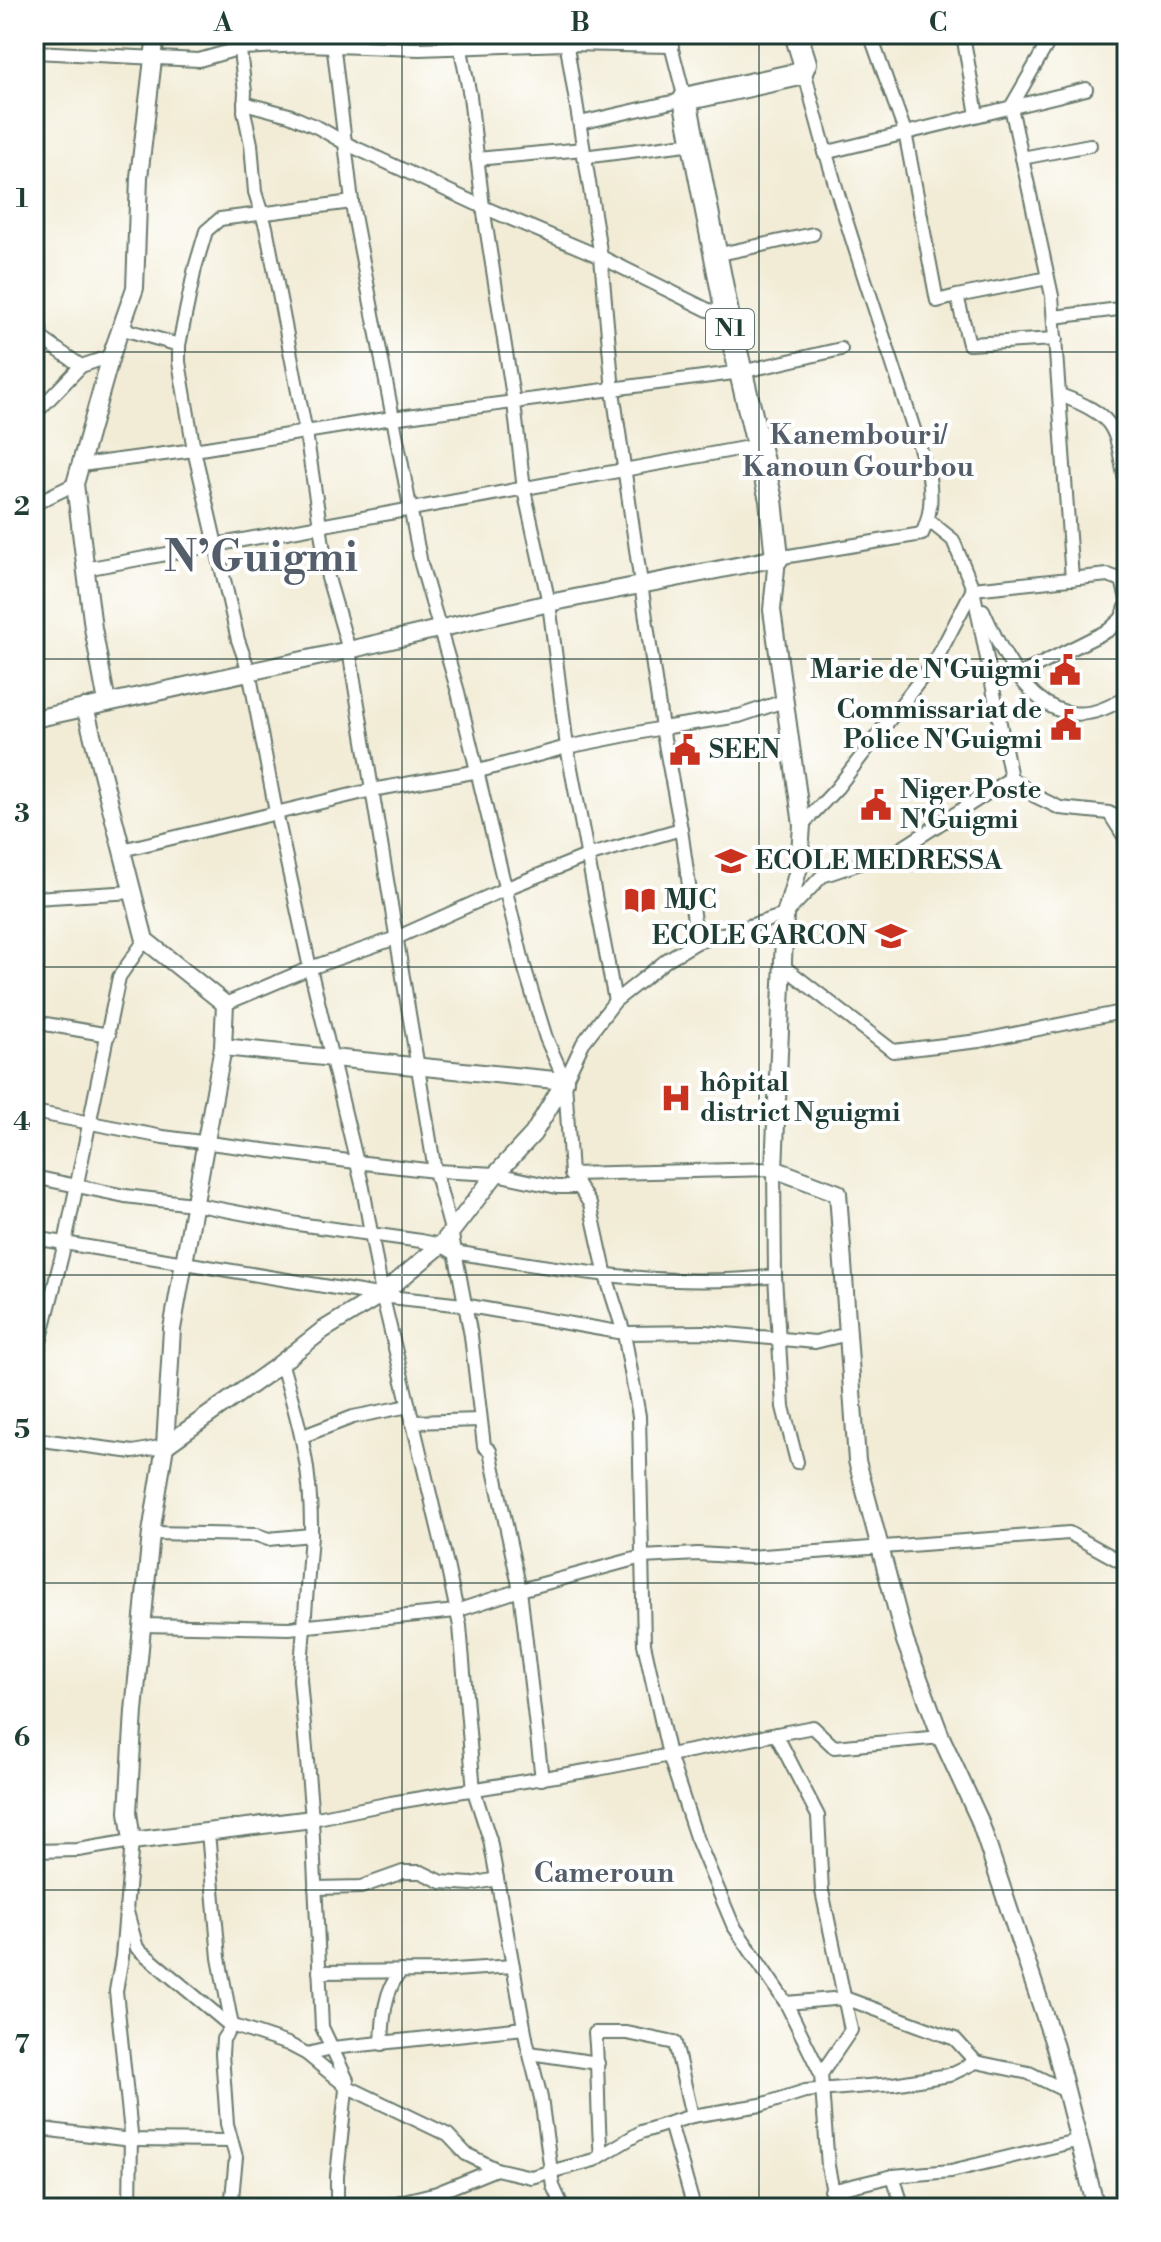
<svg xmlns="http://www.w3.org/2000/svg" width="1161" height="2242" viewBox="0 0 1161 2242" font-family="'Libre Bodoni',serif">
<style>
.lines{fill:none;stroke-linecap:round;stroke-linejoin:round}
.street-casing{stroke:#697a6d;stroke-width:16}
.secondary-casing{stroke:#697a6d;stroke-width:20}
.highway-casing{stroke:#697a6d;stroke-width:26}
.street{stroke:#fff;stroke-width:12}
.secondary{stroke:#fff;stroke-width:16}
.highway{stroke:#fff;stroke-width:22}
.grid{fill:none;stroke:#1f3d34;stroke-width:2;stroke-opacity:0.55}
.labels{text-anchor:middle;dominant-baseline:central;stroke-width:8;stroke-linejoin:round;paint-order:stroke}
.shield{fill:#fff;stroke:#627771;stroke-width:2}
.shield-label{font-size:24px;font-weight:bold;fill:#1f3d34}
.poi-label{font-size:26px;font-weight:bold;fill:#1f3d34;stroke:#fff;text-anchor:start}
.neighbourhood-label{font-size:28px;font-weight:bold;fill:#545e6a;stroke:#fff}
.town-label{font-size:42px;font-weight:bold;fill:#545e6a;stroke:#fff}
.neatline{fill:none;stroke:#1f3d34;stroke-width:3}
.grid-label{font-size:26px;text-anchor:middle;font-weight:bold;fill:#1f3d34}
</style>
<rect width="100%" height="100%" fill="#fff"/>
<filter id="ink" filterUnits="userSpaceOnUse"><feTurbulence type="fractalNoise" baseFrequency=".0125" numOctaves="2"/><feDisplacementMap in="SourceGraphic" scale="16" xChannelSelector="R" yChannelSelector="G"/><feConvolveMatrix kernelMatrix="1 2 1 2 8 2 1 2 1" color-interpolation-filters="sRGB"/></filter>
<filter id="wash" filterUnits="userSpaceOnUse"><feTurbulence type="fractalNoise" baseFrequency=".006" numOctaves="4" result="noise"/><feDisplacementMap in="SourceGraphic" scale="32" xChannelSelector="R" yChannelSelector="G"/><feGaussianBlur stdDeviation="1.8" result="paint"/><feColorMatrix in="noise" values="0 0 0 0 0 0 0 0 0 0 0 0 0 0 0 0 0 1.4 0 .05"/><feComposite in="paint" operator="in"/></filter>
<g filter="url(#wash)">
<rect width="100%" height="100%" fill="#f2ecd6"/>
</g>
<g filter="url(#ink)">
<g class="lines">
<defs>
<g id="street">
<polyline points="238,34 245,92 244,111 251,144 255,192 266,227 306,433 328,578 349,650 435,1171 451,1230 471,1336 484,1446 490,1451 520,1590 542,1779"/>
<polyline points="332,34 353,210 421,564 458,692 524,966 546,1038 565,1081 571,1174 590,1204 606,1276 624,1333 639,1416 644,1644 669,1755 696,1837 733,1925 786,2003 821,2074 828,2166 836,2208"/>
<polyline points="458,34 470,96 483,207 514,403 524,490 549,603 567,747 615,1001"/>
<polyline points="565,34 601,257 613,391 662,728 681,829 697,942"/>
<polyline points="870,34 905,132 937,301 957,296 969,344 1056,339"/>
<polyline points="1053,34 1011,107 1052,296 1072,579"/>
<polyline points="963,35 977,115"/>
<polyline points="34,52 199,60 241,48 306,45 419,49 566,44 672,46"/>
<polyline points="244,103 289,115 319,128 345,143 483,207 601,257 708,310 727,313"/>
<polyline points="580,123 685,99 668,34"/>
<polyline points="824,153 1086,89"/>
<polyline points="583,157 694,143"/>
<polyline points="1022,158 1090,145"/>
<polyline points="477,159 583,149"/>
<polyline points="352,202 220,219 206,231 195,268 179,345 179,362 194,450 238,640 249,671 276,812 310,968 363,1188 382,1294 447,1565 460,1626 474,1791 490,1840 527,2043 541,2098 553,2186 563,2208"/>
<polyline points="715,255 813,234"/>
<polyline points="34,259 41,338"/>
<polyline points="957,296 1048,278"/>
<polyline points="1054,317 1127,308"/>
<polyline points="123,329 179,345"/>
<polyline points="34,337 41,338 81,366 111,356"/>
<path d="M1060,395c62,23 54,35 67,95"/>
<polyline points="34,415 81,366"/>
<polyline points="81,465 194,450 392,418 741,372 841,349"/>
<polyline points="34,504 75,484"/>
<path d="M777,558l145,-24c9,-19 10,-36 7,-57 -42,-137 -92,-269 -125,-408"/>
<polyline points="85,569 760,445"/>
<polyline points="973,589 1011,778 1035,796 1060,808 1109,813 1127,822"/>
<polyline points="973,589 1108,575 1122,580 1127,599"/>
<path d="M983,610c27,61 67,139 144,86"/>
<polyline points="1019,675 1109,630 1121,619 1127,605"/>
<polyline points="1111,816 1127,841"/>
<polyline points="802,825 837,788 937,658 973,589 953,540 928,520"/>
<polyline points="122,850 372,790 479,771 567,747 662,728 739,716 784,701"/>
<polyline points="34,898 133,892"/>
<polyline points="783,966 893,1051 979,1041 1127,1011"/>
<polyline points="225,1004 310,968 396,938 507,888 587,856 681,829"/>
<polyline points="34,1022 109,1035"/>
<polyline points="565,1081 583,1043 615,1001 668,959 697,942 785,915 822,876 899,850 1011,778"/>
<polyline points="34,1112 163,1137 356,1162 435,1171 496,1174 557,1187 578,1187"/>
<polyline points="571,1174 774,1169 775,1276 783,1407 797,1462"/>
<path d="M34,1177l91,19 68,8 105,20 123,17 20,4 12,7c108,17 214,38 322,24"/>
<polyline points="34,1238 390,1297 463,1305 624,1333 705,1332 815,1342 848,1334"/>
<path d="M281,1362c19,63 31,107 30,173"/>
<polyline points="34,1366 65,1243 119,977 145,940"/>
<polyline points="412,1422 480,1420"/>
<polyline points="303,1436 353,1417 409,1406"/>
<polyline points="34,1439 133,1452 165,1446"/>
<polyline points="151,1533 257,1535 268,1539 311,1535 300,1679 312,1819 322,2027 347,2080 337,2176 337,2208"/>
<polyline points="142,1625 289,1628 456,1611 520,1590 642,1557 698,1554 749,1557 1069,1533 1127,1565"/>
<polyline points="776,1734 818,1816 822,1891 851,2030 821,2074"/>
<polyline points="312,1819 391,1803 598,1769 813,1727 834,1747 941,1737"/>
<polyline points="208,1832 219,1958 232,2026 223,2039 222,2054 227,2124 236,2157 231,2208"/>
<polyline points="34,1851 78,1850 132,1841 122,1957 116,1991 131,2133 130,2208"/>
<polyline points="315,1888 361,1887 403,1872 421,1872 442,1882 471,1884 497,1879"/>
<polyline points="126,1908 137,1948 228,2024 288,2044 307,2054 346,2086 448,2135 466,2154 496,2169"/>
<polyline points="319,1972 440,1971 513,1966"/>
<polyline points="786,2003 845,1998 955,2039 976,2062 1029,2073 1068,2092"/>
<path d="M382,2044c1,-24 2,-54 19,-73"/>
<polyline points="530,2053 598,2063"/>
<polyline points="307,2054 332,2048 524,2028"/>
<polyline points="670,2123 694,2208"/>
<polyline points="34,2128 131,2140 231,2141"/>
<path d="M601,2156c-4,-41 -2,-82 -6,-123h32l48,10 17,73"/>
<polyline points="893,2176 903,2208"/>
<polyline points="831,2191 893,2176 951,2171 1080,2140"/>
<polyline points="375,2208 437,2193 496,2169 531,2177 594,2160 641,2132 692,2116 761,2105 805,2091 893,2084 949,2075 976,2062"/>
</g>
<g id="secondary">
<polyline points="107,703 93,628 75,484 111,356 135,288 139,177 156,34"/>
<polyline points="85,707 145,940 225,1004 223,1047 172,1329 165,1446 151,1533 134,1711 128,1812 132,1841 312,1819"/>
<polyline points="34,719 349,650 549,603 777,558 772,610 802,825 799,867 785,915 774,1169 838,1193 857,1461 905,1641 941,1737 979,1819 1055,2047 1096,2208"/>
<polyline points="165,1446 272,1370 323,1330 382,1294 441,1245 496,1174 533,1134 565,1081 223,1047"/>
</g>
<polyline id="highway" points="777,558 771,500 727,313 685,99 800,74 805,63 796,34"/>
</defs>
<use href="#street" class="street-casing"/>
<use href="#secondary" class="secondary-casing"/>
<use href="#highway" class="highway-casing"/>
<use href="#street" class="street"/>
<use href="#secondary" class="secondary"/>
<use href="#highway" class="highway"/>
</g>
</g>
<path class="grid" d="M402,34v2174M759,34v2174M34,352h1093M34,659h1093M34,967h1093M34,1275h1093M34,1583h1093M34,1890h1093"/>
<defs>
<symbol id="civic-bare" viewBox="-9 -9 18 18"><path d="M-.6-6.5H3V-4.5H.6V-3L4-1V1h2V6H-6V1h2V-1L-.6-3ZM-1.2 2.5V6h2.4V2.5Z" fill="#c8321e" stroke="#fff" stroke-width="2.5" paint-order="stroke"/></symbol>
<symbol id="school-bare" viewBox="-9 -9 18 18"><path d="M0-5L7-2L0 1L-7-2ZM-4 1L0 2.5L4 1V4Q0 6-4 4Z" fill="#c8321e" stroke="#fff" stroke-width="2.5" paint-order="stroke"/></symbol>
<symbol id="library-bare" viewBox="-9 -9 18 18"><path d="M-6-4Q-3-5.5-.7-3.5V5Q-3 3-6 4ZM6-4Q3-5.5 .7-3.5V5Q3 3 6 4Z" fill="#c8321e" stroke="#fff" stroke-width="2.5" paint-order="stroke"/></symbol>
<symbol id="hospital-bare" viewBox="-9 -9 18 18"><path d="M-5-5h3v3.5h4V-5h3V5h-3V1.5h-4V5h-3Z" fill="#c8321e" stroke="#fff" stroke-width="2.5" paint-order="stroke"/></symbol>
</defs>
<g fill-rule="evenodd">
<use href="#civic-bare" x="1043" y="648" width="44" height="44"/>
<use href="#civic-bare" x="1044" y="703" width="44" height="44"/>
<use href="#civic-bare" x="663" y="728" width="44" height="44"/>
<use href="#civic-bare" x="854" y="783" width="44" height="44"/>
<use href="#school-bare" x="709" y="839" width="44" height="44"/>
<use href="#library-bare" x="618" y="878" width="44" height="44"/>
<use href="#school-bare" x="869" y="914" width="44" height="44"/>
<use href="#hospital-bare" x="654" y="1076" width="44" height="44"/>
</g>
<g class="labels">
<rect class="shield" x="706" y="309" width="48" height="40" rx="6"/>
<g class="shield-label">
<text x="730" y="329">N1</text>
</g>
<g class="poi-label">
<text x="1041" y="670" text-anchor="end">Marie de N'Guigmi</text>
<text x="1042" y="710" text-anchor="end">Commissariat de<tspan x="1042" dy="30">Police N'Guigmi</tspan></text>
<text x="709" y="750">SEEN</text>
<text x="900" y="790">Niger Poste<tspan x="900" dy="30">N'Guigmi</tspan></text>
<text x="755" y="861">ECOLE MEDRESSA</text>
<text x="664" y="900">MJC</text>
<text x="867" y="936" text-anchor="end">ECOLE GARCON</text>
<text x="700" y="1083">hôpital<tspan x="700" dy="30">district Nguigmi</tspan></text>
</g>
<g class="neighbourhood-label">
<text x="858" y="435">Kanembouri/<tspan x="858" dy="32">Kanoun Gourbou</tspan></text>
<text x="604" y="1873">Cameroun</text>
</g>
<g class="town-label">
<text x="261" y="558">N’Guigmi</text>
</g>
</g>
<rect width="1161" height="2242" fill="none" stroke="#fff" stroke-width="88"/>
<rect x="44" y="44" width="1073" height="2154" class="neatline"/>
<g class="grid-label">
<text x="223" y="31">A</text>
<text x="580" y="31">B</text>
<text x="938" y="31">C</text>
<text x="22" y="207">1</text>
<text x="22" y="515">2</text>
<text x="22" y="822">3</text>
<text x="22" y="1130">4</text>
<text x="22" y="1438">5</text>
<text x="22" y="1746">6</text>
<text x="22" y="2053">7</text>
</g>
</svg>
